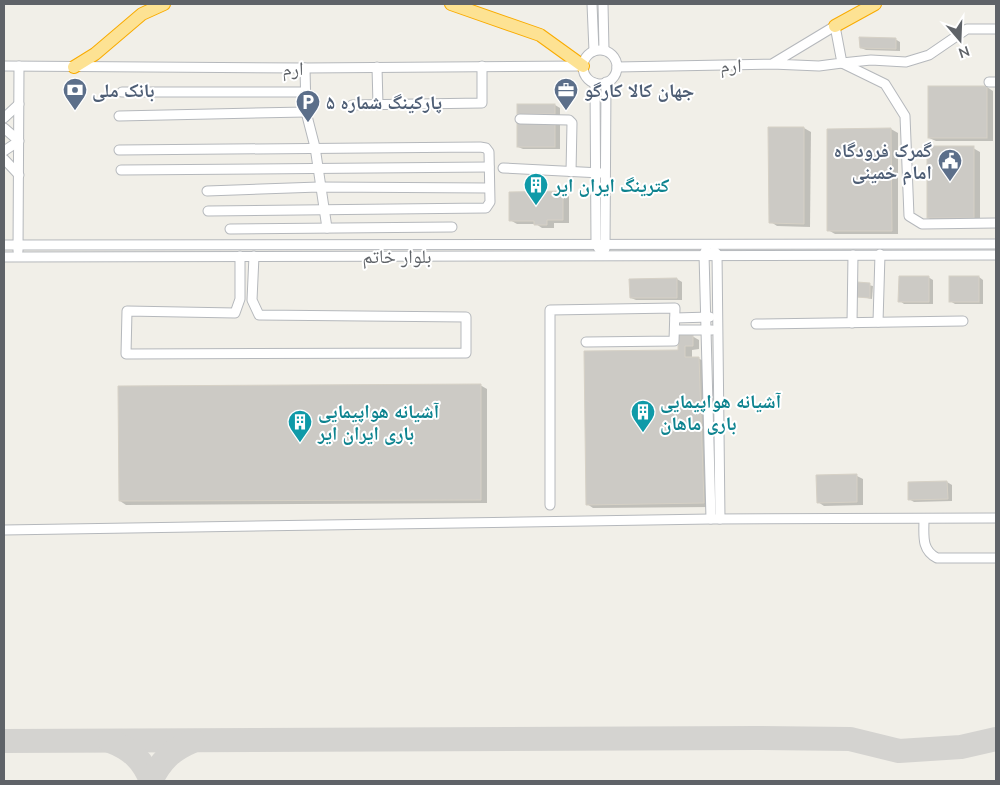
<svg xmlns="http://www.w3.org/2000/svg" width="1000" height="785" viewBox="0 0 1000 785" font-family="Mulish,'Noto Naskh Arabic',sans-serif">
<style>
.shadow{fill:#0003}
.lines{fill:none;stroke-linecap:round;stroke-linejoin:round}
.taxiway{stroke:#d4d3d0;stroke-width:24}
.building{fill:#cccac5;stroke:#d6d1c6}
.minor-casing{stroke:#b5b8bc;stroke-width:11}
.highway-casing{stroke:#f9ab00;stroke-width:14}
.minor{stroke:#fff;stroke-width:9}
.highway{stroke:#fde293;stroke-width:12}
.labels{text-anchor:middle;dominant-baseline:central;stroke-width:4;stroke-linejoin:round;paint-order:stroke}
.street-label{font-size:19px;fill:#5f6368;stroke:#fff}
.service-label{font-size:19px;font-weight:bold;fill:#4e5e75;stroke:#fff;text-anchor:start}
.culture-label{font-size:19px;font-weight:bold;fill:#0d838f;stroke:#fff;text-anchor:start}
</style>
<rect width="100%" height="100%" fill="#f1efe8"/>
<g class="shadow">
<polygon points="895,39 900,42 900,51 866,50 861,48"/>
<polygon points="987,87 993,91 993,141 936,141 929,138"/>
<polygon points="555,105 560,108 560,116 523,116 518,113"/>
<polygon points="555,122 560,125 560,149 523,149 518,147"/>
<polygon points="804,128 811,132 810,227 777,226 771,222"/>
<polygon points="891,129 898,133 898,234 835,234 828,230"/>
<polygon points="973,148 980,152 980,221 934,221 928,218"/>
<polygon points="563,193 569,196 569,223 554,223 554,228 542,228 536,224 517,224 510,220"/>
<polygon points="928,277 933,280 933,304 904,304 900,301"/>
<polygon points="979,277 983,280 983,304 955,304 950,301"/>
<polygon points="677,279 682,282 682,300 636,300 631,298"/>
<polygon points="858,283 873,286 872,299 857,296"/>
<polygon points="692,336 699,340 699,349 692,350 692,358 698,358 705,362 711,507 593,508 587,504 679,351"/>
<polygon points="480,385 487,389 487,503 126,505 120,501"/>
<polygon points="857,476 863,479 863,505 824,506 818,502"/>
<polygon points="947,482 952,485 952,501 914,502 909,499"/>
</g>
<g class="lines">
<g class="taxiway">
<polyline points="4,741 756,738 850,739 899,751 961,747 996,739"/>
<path d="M110,741c21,8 33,19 41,40"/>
<path d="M151,781c10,-21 21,-31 42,-40"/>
</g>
</g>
<g class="building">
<polygon points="859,37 896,38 896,49 860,48"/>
<rect x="928" y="86" width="59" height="52"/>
<rect x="517" y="104" width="38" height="10"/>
<rect x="517" y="121" width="38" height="26"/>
<polygon points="768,127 804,127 804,224 769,223"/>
<polygon points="891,128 892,231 827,231 827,129"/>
<rect x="927" y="146" width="47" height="72"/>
<polygon points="563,191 563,220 547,220 547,225 534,225 534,221 509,221 509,192"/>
<polygon points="899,276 929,276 929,302 898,302"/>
<rect x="949" y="276" width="30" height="26"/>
<polygon points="677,278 677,298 630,298 629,279"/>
<polygon points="857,282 870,283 870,298 856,297"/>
<polygon points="678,335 693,335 693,346 685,346 685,357 699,357 704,503 586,505 584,351 678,350"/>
<polygon points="481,384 481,500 119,501 118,386"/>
<polygon points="857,474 857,502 817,503 816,475"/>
<polygon points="947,481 948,499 908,500 908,482"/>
</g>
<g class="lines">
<defs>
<g id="minor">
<polyline points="592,4 594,51"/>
<polyline points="603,4 604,50"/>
<circle cx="600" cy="67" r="17"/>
<polyline points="842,63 885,84 905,116 909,216 922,224 996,223"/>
<polyline points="842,63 871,60 906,62 929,55 967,29 996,29"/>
<polyline points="4,66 305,68 583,66"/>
<polyline points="377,67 378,105"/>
<polyline points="617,67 772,64 835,26 842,63 819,66 772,64"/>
<polyline points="305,68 306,112 315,147 327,228"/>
<polyline points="989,82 996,82"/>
<polyline points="595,83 596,244 599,249"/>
<polyline points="122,92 304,92"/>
<polyline points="352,105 482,103 482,66"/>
<polyline points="119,116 306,112"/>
<polyline points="4,118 19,104"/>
<polyline points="520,119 569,120 572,123 571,172"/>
<polyline points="4,128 19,141 4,151"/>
<polyline points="119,150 480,147 486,148 489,152 490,202 486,208 208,211"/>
<polyline points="4,159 19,175"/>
<polyline points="503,168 601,173"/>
<polyline points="121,170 489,167"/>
<polyline points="207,191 319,187 489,188"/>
<polyline points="230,229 452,227"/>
<polyline points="4,245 996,244"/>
<polyline points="605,249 606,82"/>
<polyline points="706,250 704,254 711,519"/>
<polyline points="18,251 19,66"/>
<polyline points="714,251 717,254 720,519"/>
<polyline points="240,256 240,299 235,313 127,311 126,354 466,353 466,317 259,315 252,300 254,256"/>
<polyline points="4,257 996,255"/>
<polyline points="675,318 710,317"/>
<polyline points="878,322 880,254"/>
<polyline points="852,323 853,255"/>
<polyline points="756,324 963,321"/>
<polyline points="675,330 712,330"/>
<polyline points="550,505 550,310 675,308 674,341 586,342"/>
<path d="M924,519c0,16 -3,31 13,39h59"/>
<polyline points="4,530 711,519 996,518"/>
</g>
<g id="highway">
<polyline points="451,4 540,35 583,66"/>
<polyline points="835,26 875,4"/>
<polyline points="74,67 95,54 142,14 164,4"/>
</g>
</defs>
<use href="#minor" class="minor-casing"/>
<use href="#highway" class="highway-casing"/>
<use href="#minor" class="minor"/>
<use href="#highway" class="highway"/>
</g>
<defs>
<symbol id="bank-pin" viewBox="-11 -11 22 30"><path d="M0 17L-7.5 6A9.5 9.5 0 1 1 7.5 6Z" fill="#5c6f8a" stroke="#fff"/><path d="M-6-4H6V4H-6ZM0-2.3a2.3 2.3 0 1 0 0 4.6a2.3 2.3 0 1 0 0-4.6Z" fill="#fff"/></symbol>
<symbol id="office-pin" viewBox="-11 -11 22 30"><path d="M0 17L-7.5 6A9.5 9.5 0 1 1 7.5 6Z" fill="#5c6f8a" stroke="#fff"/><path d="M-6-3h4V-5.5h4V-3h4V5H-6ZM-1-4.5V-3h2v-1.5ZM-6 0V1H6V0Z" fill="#fff"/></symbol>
<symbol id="parking-pin" viewBox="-11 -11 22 30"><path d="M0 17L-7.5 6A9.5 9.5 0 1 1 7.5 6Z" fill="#5c6f8a" stroke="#fff"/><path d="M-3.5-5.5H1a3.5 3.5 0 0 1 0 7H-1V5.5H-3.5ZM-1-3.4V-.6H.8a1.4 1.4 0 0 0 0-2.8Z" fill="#fff"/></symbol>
<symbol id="civic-pin" viewBox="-11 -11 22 30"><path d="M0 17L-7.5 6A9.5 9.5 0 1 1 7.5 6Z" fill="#5c6f8a" stroke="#fff"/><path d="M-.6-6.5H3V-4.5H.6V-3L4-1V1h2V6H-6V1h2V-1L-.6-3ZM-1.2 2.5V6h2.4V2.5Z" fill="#fff"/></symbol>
<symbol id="building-pin" viewBox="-11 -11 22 30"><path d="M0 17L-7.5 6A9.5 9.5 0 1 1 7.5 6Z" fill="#0f9aa8" stroke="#fff"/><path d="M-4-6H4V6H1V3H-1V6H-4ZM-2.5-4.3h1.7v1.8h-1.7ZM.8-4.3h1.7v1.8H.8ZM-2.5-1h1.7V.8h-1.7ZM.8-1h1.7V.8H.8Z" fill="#fff"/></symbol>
</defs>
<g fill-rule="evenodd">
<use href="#bank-pin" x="61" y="76" width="28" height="38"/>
<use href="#office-pin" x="552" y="76" width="28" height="38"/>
<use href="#parking-pin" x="294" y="88" width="28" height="38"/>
<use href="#civic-pin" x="936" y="147" width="28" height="38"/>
<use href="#building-pin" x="522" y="171" width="28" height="38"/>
<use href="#building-pin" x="629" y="398" width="28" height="38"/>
<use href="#building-pin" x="286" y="408" width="28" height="38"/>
</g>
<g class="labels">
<g class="street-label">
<text transform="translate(731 65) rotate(-1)">ارم</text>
<text x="293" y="68">ارم</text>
<text x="397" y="256">بلوار خاتم</text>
</g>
<g class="service-label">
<text x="92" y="90">بانک ملی</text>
<text x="584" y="90">جهان کالا کارگو</text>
<text x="326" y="102">پارکینگ شماره ۵</text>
<text x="932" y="150" text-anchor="end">گمرک فرودگاه<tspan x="932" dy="22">امام خمینی</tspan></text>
</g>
<g class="culture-label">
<text x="554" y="185">کترینگ ایران ایر</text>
<text x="660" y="401">آشیانه هواپیمایی<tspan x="660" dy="22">باری ماهان</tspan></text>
<text x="318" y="411">آشیانه هواپیمایی<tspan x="318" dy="22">باری ایران ایر</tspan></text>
</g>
</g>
<rect width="1000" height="785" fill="none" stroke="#5f6368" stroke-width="10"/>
<g transform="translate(960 40) rotate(161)" stroke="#ffffff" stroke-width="4" paint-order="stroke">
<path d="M0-4L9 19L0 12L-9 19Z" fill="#5f6368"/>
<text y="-8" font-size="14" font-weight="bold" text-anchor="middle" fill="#5f6368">N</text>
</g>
</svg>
